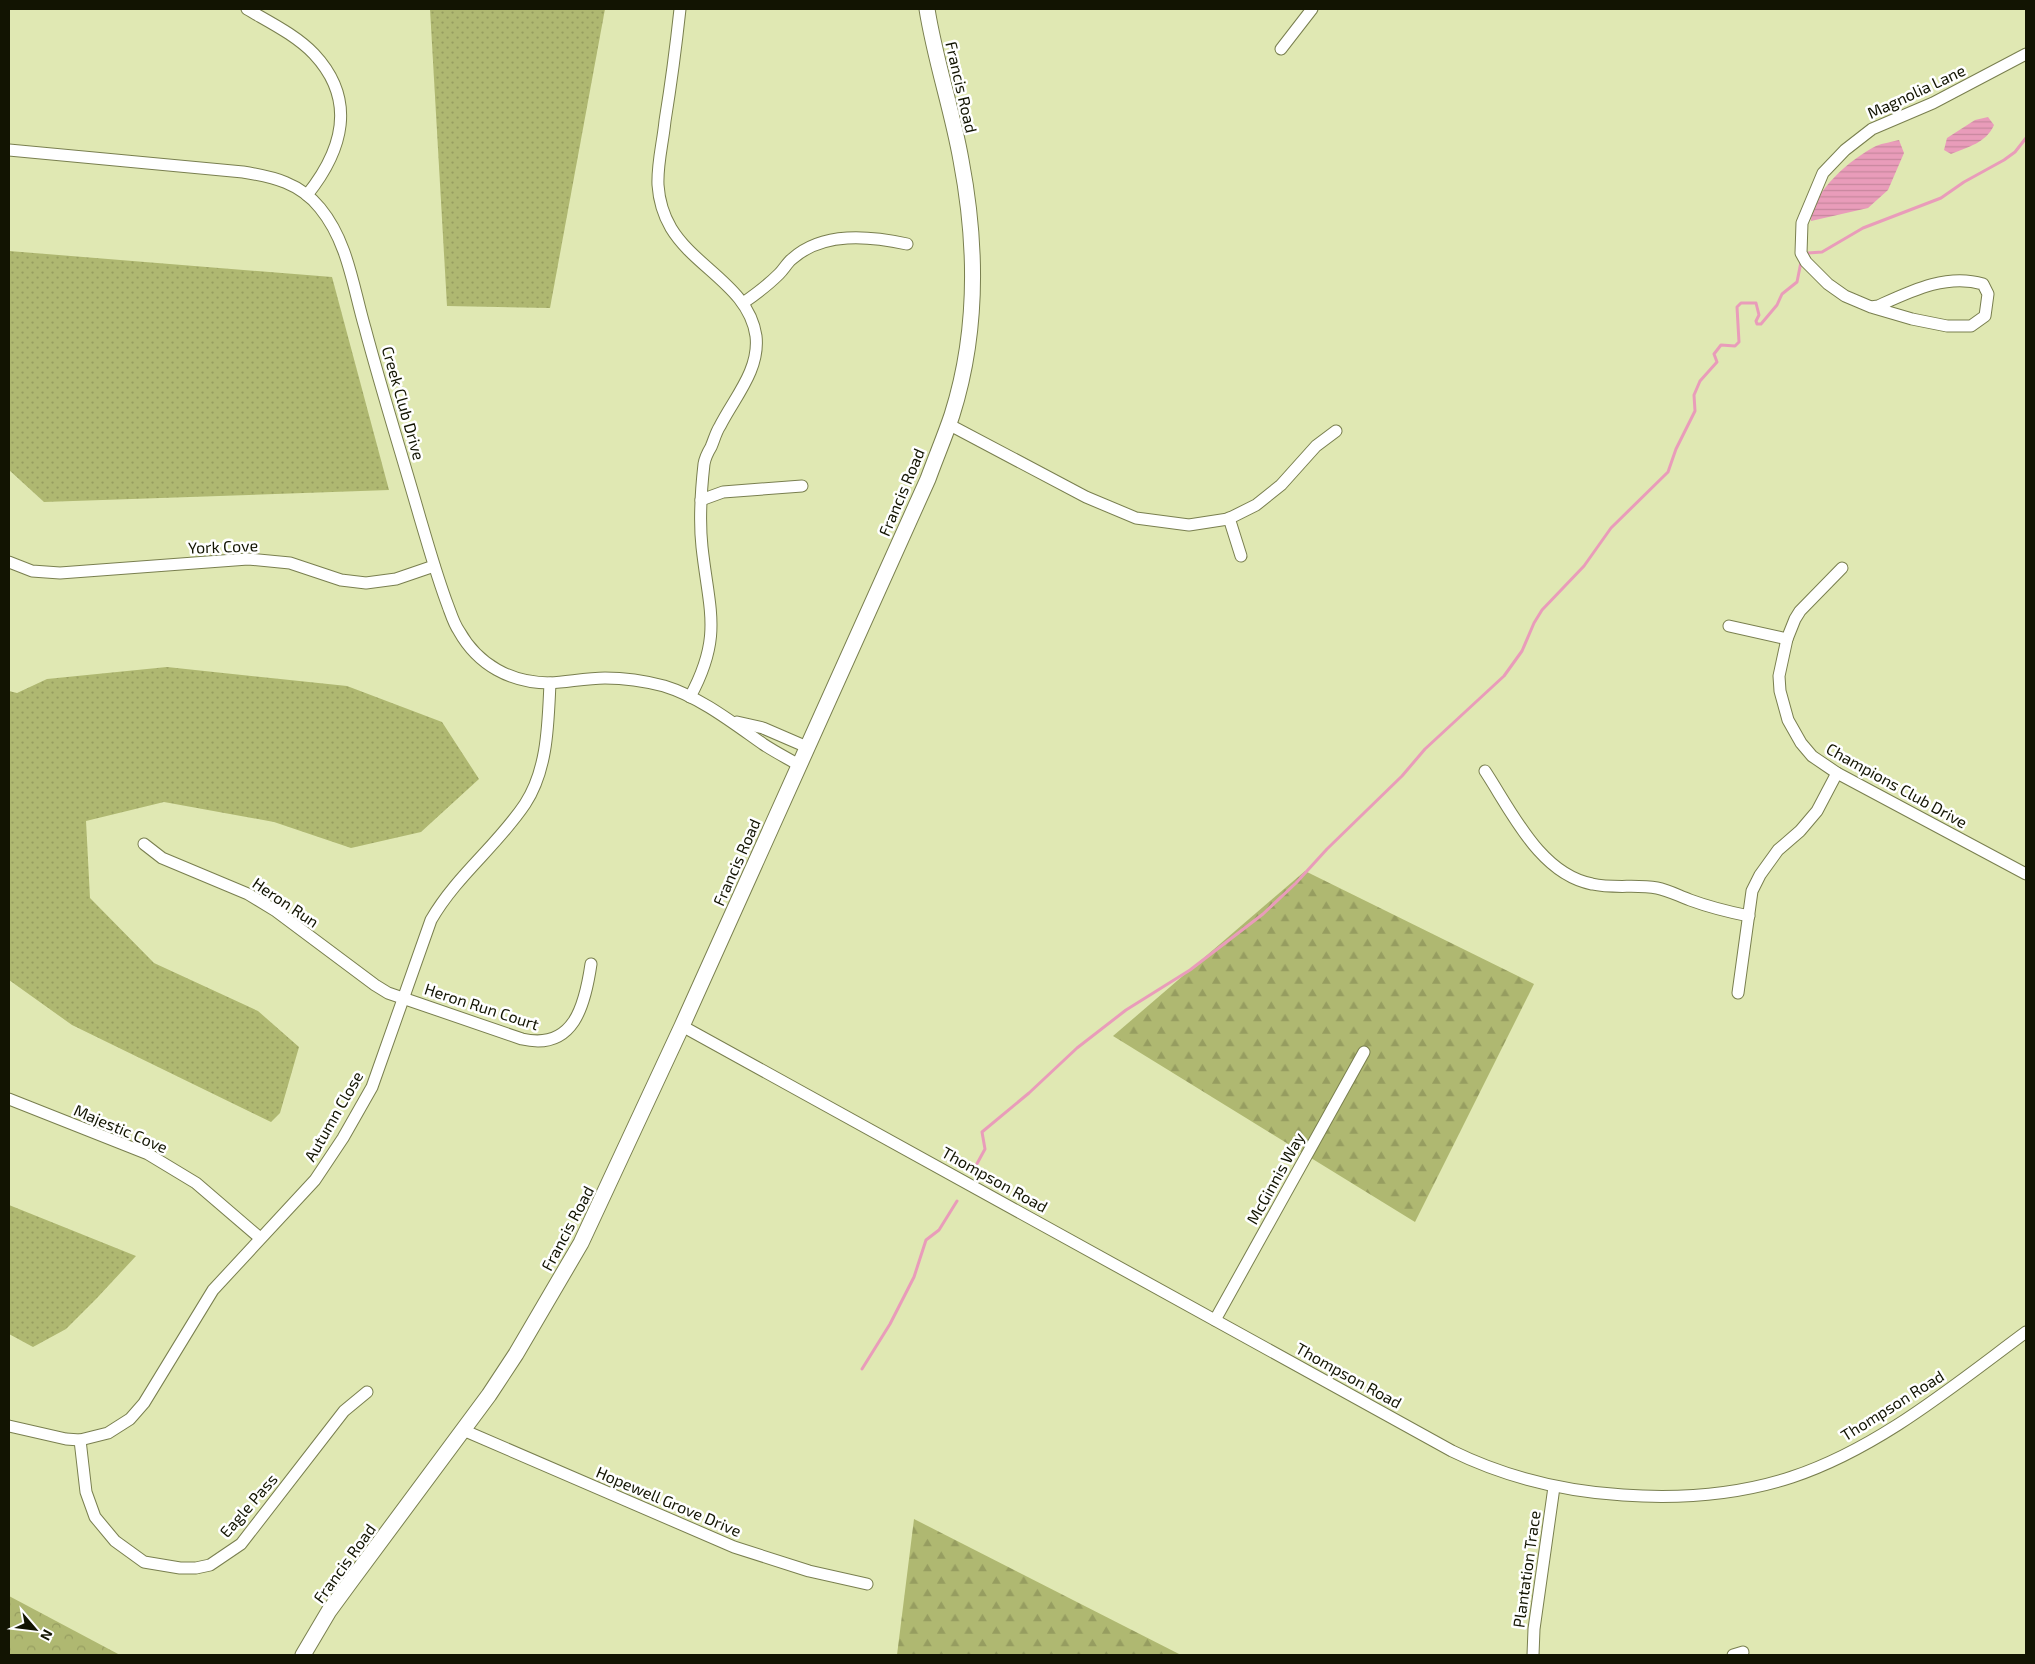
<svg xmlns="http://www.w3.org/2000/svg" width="2035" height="1664" viewBox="0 0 2035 1664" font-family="'Exo 2',sans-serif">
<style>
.grass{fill:url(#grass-dots)}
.forest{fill:url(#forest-firs)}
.park{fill:url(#park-crowns)}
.water{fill:url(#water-rules)}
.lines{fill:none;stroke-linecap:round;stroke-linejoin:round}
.stream{stroke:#e99cba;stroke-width:3}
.street-casing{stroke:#797f4f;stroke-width:13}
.secondary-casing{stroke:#797f4f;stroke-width:17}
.street{stroke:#fff;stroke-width:11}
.secondary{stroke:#fff;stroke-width:15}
.labels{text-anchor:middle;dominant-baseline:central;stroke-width:5;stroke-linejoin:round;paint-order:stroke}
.street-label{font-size:16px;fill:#121402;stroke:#fff}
</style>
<defs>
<pattern id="grass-dots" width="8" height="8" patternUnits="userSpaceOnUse" patternTransform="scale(1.25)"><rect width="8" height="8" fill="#afb871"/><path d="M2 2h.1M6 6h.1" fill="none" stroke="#969d60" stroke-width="1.8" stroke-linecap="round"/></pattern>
<pattern id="forest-firs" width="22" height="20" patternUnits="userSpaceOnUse" patternTransform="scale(1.25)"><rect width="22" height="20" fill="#afb871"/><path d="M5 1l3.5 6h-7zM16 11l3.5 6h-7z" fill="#969d60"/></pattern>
<pattern id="park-crowns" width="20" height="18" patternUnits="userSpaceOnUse" patternTransform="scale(1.25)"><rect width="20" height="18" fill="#afb871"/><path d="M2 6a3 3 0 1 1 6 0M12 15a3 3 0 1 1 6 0" fill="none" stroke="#969d60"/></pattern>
<pattern id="water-rules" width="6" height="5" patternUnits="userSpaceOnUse" patternTransform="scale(1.25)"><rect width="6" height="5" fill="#e99cba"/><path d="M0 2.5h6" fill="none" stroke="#c7869e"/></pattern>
</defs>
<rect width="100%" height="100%" fill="#e0e8b3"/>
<g class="grass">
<polygon points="430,9 605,9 550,308 447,306"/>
<polygon points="9,251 332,277 389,490 44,502 9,470"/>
<polygon points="167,667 347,686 442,722 479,779 421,832 351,848 274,822 164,802 86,821 90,898 154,963 258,1011 299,1047 280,1113 271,1122 72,1025 9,980 9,691 17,693 47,679"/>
<polygon points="9,1205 136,1256 97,1298 66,1329 33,1347 9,1334"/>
</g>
<g class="forest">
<polygon points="1305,871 1534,984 1415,1222 1113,1036"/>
<polygon points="914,1519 1181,1655 897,1655"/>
</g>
<polygon class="park" points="9,1596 120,1655 9,1655"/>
<g class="water">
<path d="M1988,117l6,8c-8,18 -26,22 -43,29l-7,-4 3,-12 28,-18z"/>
<path d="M1899,140l5,13 -16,37 -20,18 -57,13c0,-29 41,-63 65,-75 7,-3 16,-4 23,-6z"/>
</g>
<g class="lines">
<g class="stream">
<polyline points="1805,256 1808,253 1822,252 1863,228 1941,198 1964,182 2004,160 2015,152 2026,138"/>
<polyline points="973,1171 985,1149 982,1132 1029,1093 1077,1048 1126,1010 1190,970 1263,914 1296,883 1327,849 1402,776 1425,749 1504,676 1522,651 1534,623 1542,610 1584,566 1611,528 1668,472 1676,449 1695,411 1694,395 1700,381 1717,362 1714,354 1721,345 1735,346 1739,342 1737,307 1741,303 1756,303 1759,315 1756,321 1757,324 1761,324 1777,305 1782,294 1797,282 1801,262"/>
<polyline points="862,1369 890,1324 914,1277 926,1240 939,1230 957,1201"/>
</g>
<defs>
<g id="street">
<path d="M247,9c22,13 49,26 67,45 43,46 29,96 -7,141"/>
<path d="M680,9c-4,37 -9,75 -15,112 -2,21 -8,43 -7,64 1,15 6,31 13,43 24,40 78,59 85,108 4,34 -22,62 -36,90 -4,6 -6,14 -9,21 -3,5 -6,11 -7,17 -3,27 -5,56 -2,83 7,64 21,89 -12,150"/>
<polyline points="1281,49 1312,9"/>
<path d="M9,150l234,22c31,5 57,11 77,36 28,34 33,79 45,120 17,64 37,127 55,190 9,30 17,59 28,88 3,8 6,18 11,25 19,34 52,52 91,52 18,-1 37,-5 55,-5 20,0 40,3 59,8 36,11 69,37 99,58 12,8 24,14 36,21"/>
<path d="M743,303c13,-9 25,-18 36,-29 5,-5 8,-11 13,-15 31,-28 78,-23 115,-15"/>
<path d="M1871,307l7,-1c33,-15 69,-33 105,-22l5,10 -3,22 -14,10h-24l-35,-7 -41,-12 -26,-11 -17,-12 -22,-22 -5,-9 1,-30 21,-50 22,-23 27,-21 61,-26 93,-49"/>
<polyline points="948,424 1086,497 1136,518 1189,525 1228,519 1256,505 1281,485 1316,446 1336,431"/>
<polyline points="701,500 723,492 802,486"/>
<polyline points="1229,518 1241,556"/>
<polyline points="9,562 32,571 60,573 248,559 290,563 341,580 366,583 396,579 434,566"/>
<polyline points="1842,568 1800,611 1795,619 1787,639 1779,676 1780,691 1788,720 1801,743 1812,756 1837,773 2026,874"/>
<polyline points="1729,626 1787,639"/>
<polyline points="737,722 763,728 807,747"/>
<path d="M1485,771c27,41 55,103 107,113 22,5 44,0 65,4 11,2 22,8 33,12 19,7 39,12 59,16"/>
<path d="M144,844l18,14 86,36 28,17 99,74 13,8 134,46c52,12 63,-34 69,-75"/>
<polyline points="1738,993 1752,891 1760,875 1778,850 1800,831 1817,811 1837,773"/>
<path d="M682,1026l770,425c55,27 110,40 171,44 57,4 114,0 169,-18 87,-29 161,-91 234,-145"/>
<polyline points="9,1099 148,1154 196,1183 260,1238"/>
<polyline points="1215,1320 1364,1052"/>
<path d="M9,1426l57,13 14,1 28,-7 22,-14 14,-16 69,-113 102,-110 28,-42 29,-51 59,-167c26,-45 66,-74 94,-116 23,-35 23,-81 25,-121"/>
<polyline points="463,1430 734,1547 809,1571 867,1584"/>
<polyline points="80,1440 86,1492 95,1517 115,1541 144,1562 180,1568 196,1568 210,1565 241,1544 344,1411 367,1392"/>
<polyline points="1533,1655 1534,1629 1554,1487"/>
<polyline points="1733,1655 1743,1652"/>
</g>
<path id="secondary" d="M303,1655l26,-44 22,-30 138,-186 27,-41 65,-111 101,-217 246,-547c8,-22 17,-43 24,-64 26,-82 25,-171 9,-255 -9,-51 -26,-100 -34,-151"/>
</defs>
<use href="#street" class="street-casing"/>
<use href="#secondary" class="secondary-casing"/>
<use href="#street" class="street"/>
<use href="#secondary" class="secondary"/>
</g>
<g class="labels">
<g class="street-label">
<text transform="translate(962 87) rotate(77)">Francis Road</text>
<text transform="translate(1916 91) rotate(-25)">Magnolia Lane</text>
<text transform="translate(404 403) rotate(74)">Creek Club Drive</text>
<text transform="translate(901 492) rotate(-67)">Francis Road</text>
<text transform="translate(223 546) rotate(-2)">York Cove</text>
<text transform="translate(1897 785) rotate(29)">Champions Club Drive</text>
<text transform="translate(736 862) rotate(-66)">Francis Road</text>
<text transform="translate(286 902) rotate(34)">Heron Run</text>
<text transform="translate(482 1006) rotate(18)">Heron Run Court</text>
<text transform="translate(333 1116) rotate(-60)">Autumn Close</text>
<text transform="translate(121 1128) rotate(23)">Majestic Cove</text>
<text transform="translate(1275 1178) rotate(-61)">McGinnis Way</text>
<text transform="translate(995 1179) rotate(29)">Thompson Road</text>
<text transform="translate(567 1228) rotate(-62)">Francis Road</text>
<text transform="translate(1349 1375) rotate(29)">Thompson Road</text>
<text transform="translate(1892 1405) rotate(-32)">Thompson Road</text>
<text transform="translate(669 1501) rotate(23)">Hopewell Grove Drive</text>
<text transform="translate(248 1505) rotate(-49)">Eagle Pass</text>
<text transform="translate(344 1563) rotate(-54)">Francis Road</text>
<text transform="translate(1526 1569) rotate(-82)">Plantation Trace</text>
</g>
</g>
<rect width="2035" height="1664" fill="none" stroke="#121402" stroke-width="20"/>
<g transform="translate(35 1629) rotate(118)" stroke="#ffffff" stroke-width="4" paint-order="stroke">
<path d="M0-4L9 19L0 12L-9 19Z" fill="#121402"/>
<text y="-8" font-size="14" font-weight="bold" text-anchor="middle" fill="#121402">N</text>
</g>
</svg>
